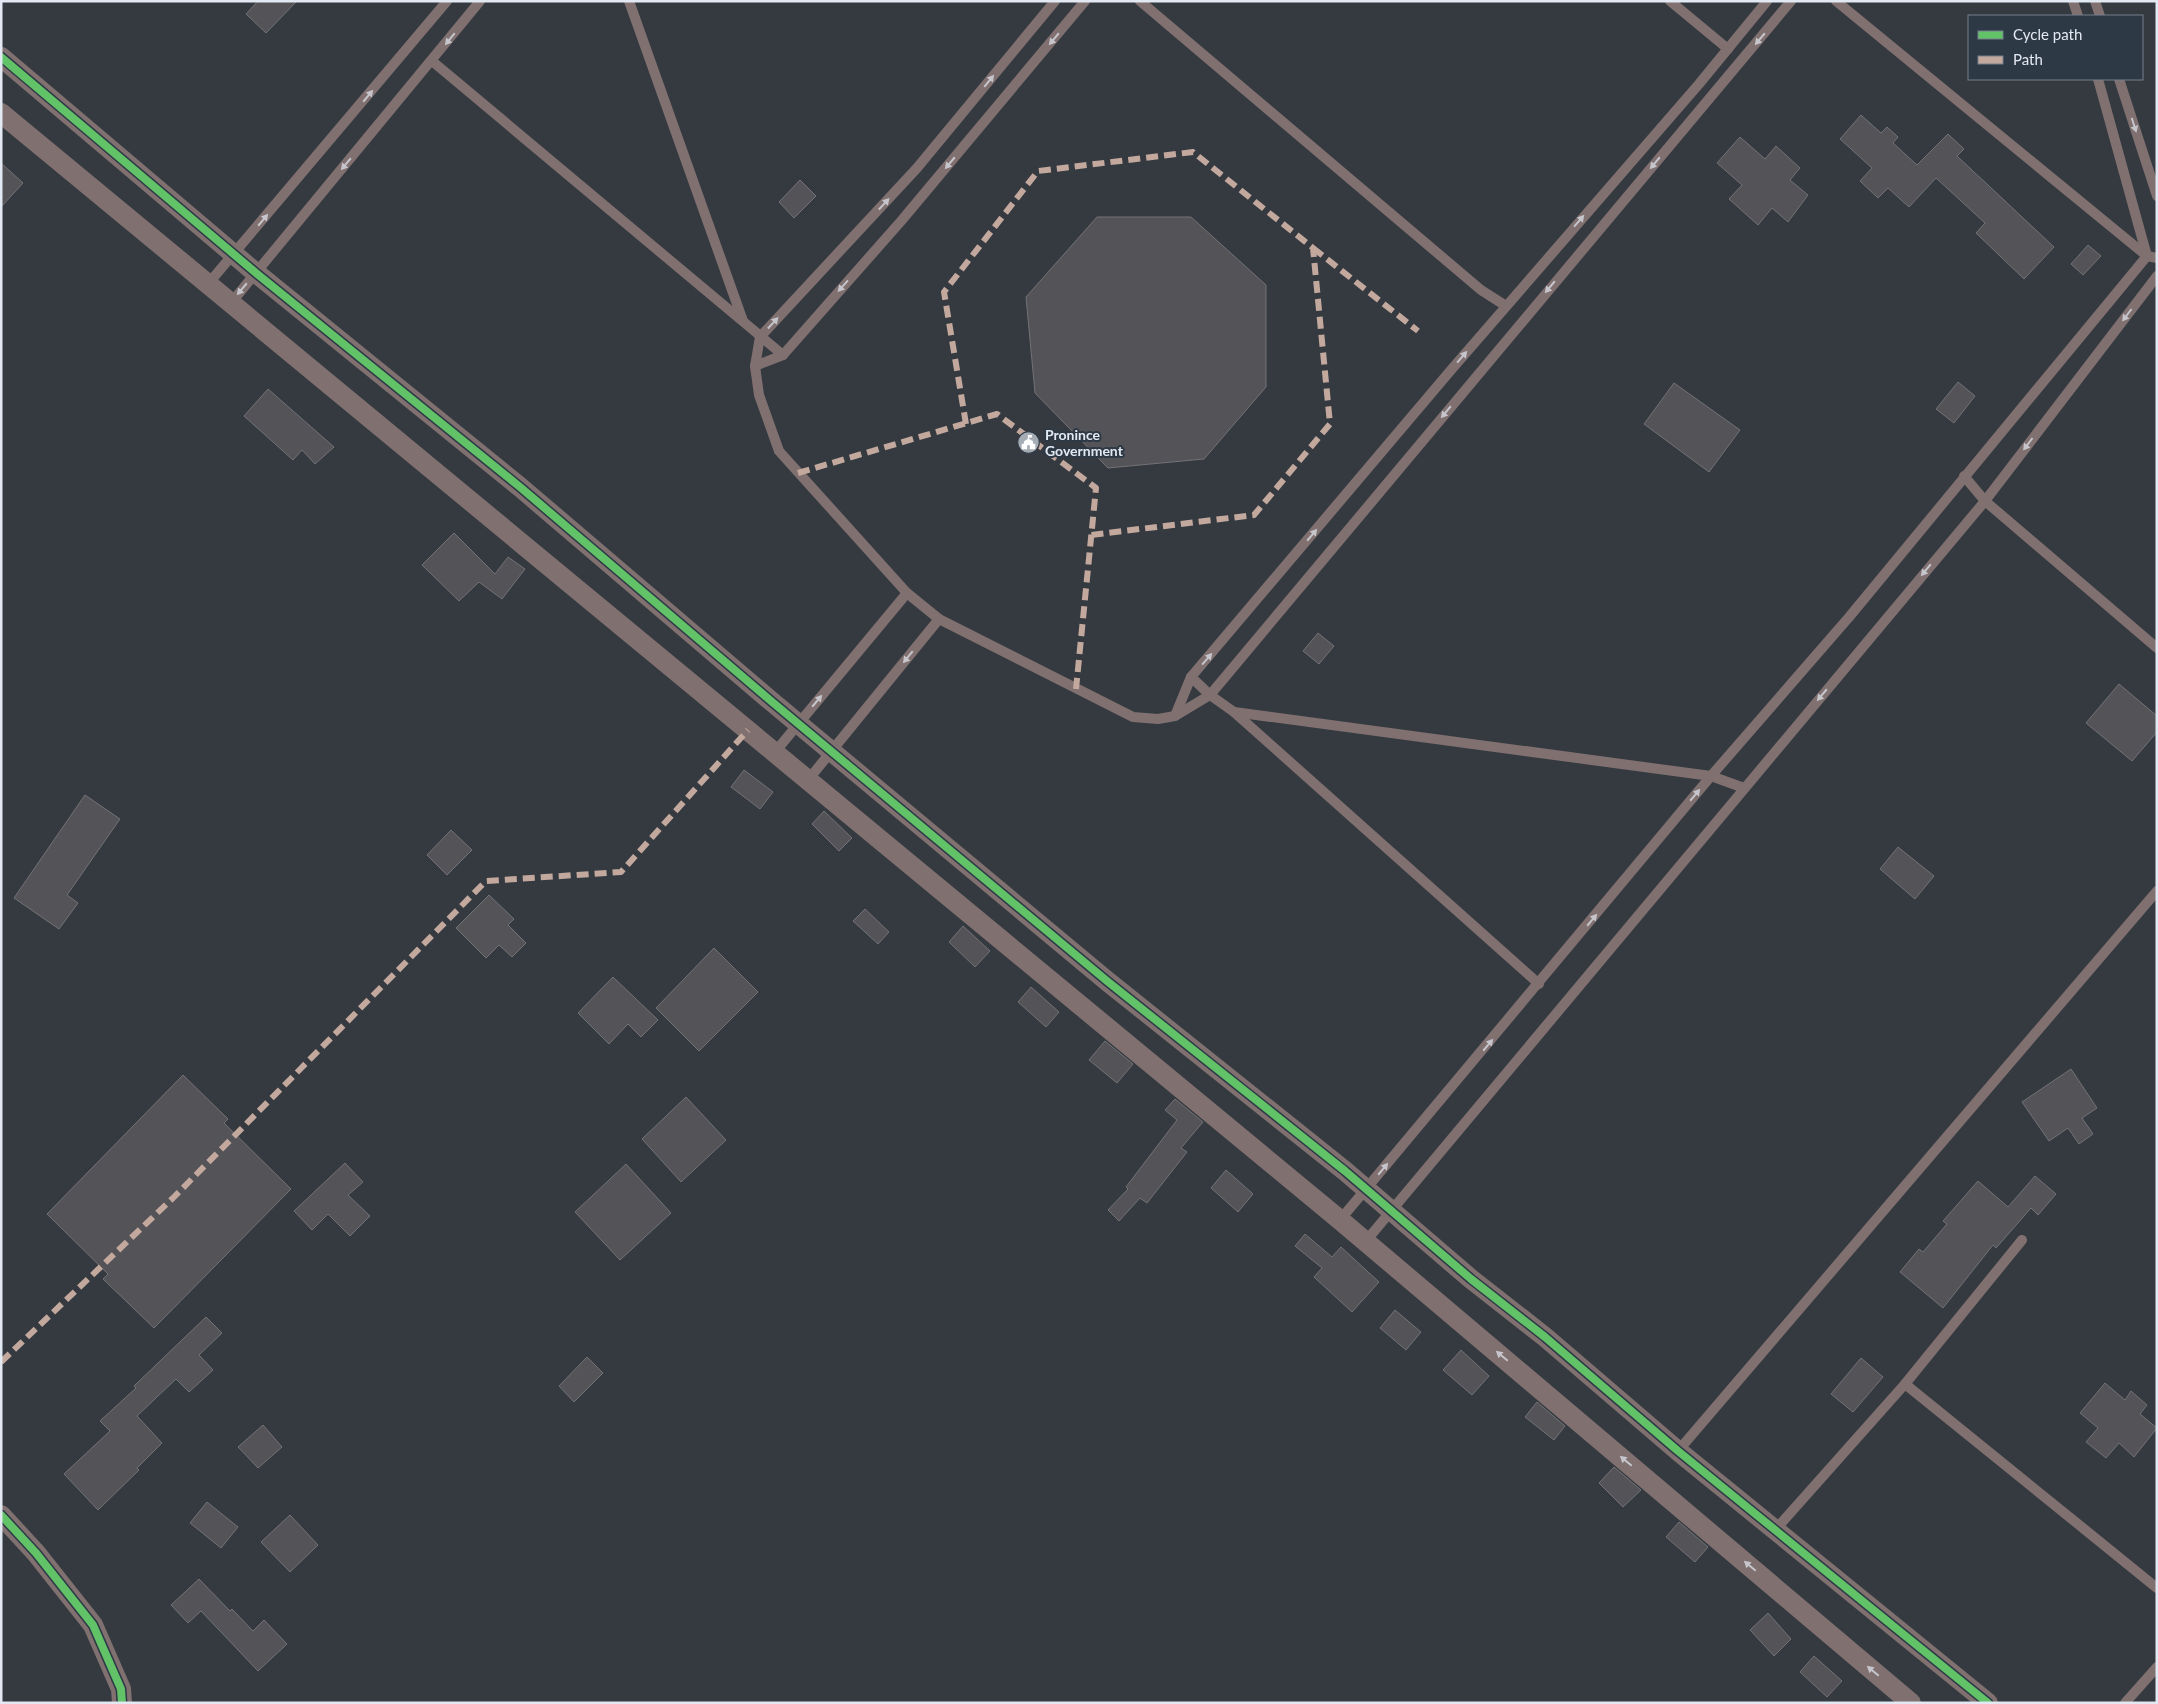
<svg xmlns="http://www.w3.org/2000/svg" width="2158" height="1704" viewBox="0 0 2158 1704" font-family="Lato,sans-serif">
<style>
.building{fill:#545357;stroke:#737276}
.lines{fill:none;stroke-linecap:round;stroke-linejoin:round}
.lane{stroke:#807070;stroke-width:10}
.street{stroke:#807070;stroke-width:20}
.quiet{stroke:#c3a89e;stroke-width:6;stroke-dasharray:12 6;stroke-linecap:butt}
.cycleway-casing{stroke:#2e3946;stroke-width:11}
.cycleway{stroke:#61c268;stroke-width:8}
.oneway{fill:#c5c5cb}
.labels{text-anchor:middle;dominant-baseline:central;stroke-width:4;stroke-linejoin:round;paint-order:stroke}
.poi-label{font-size:14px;font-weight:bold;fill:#e3e9f2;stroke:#2e3946;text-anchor:start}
</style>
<rect width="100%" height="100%" fill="#343a40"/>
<g class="building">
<polygon points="258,1 297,1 266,33 246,14"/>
<polygon points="1861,115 1881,133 1887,127 1898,137 1893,143 1917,165 1948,134 1964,149 1957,156 2054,247 2024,279 1976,233 1985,223 1936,178 1909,207 1888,188 1878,198 1860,181 1872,168 1840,139"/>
<polygon points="1740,137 1765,159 1776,146 1800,168 1790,180 1808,195 1788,222 1772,208 1758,225 1729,199 1742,185 1717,163"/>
<polygon points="1,163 23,183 1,207"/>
<polygon points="800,180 816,196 794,218 779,202"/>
<polygon points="1097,217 1191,217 1266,285 1266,387 1204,459 1108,468 1035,393 1026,297"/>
<polygon points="2088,245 2101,256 2083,275 2071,264"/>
<polygon points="1958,382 1975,396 1954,423 1936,409"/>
<polygon points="1674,383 1740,430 1709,472 1644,424"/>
<polygon points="268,389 334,447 315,464 302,450 293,460 244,416"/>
<polygon points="454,533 495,574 508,557 525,569 502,599 479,582 459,601 422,565"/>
<polygon points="1318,633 1334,646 1319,664 1303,651"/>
<polygon points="2119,684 2157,716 2157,732 2132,761 2086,723"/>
<polygon points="744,770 773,792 760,809 731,787"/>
<polygon points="85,795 120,819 67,895 78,903 59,929 14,898"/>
<polygon points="824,811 852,838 839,851 812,824"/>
<polygon points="451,830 472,850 447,875 427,855"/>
<polygon points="1898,847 1934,876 1915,899 1880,869"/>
<polygon points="489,895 514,919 508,925 526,943 512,957 499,945 486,958 456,928"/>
<polygon points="865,909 889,932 878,944 853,921"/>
<polygon points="963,926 990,951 975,967 949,942"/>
<polygon points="714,948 758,992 699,1051 656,1008"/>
<polygon points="613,977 658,1020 641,1037 628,1024 609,1044 578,1013"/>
<polygon points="1031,987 1059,1012 1046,1027 1018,1002"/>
<polygon points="1105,1041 1133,1064 1117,1083 1089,1060"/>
<polygon points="2071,1069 2097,1108 2082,1118 2093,1134 2079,1144 2068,1128 2049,1141 2022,1102"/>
<polygon points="183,1075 228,1119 224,1123 291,1189 154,1328 103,1279 108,1274 47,1214"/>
<polygon points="686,1097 726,1140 681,1182 642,1139"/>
<polygon points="1175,1099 1203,1122 1181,1148 1187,1152 1147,1203 1140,1198 1119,1221 1108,1210 1128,1189 1126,1187 1177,1120 1165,1110"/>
<polygon points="345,1163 363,1182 348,1195 370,1216 350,1236 328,1214 312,1230 294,1211"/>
<polygon points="626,1164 671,1213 620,1260 575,1212"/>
<polygon points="1226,1170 1253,1194 1238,1212 1211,1188"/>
<polygon points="2035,1176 2056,1194 2038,1215 2031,1208 1996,1248 1993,1245 1943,1308 1900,1272 1919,1249 1923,1252 1947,1224 1943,1221 1978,1181 2008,1207"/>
<polygon points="1305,1234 1332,1257 1341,1247 1379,1282 1352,1312 1314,1277 1322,1268 1295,1246"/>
<polygon points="1395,1310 1421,1332 1406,1350 1380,1328"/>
<polygon points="206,1317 222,1333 199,1355 213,1370 189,1392 176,1379 137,1416 162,1443 137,1468 139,1470 98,1510 64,1474 110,1431 100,1421 136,1388 134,1386"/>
<polygon points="1461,1350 1489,1376 1472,1395 1443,1370"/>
<polygon points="587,1357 603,1373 574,1402 559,1386"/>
<polygon points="1861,1358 1883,1377 1853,1412 1831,1394"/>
<polygon points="2105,1383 2125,1400 2131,1391 2147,1405 2140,1414 2157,1428 2134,1457 2119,1443 2106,1458 2086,1442 2098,1428 2080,1413"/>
<polygon points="1537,1402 1565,1426 1554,1440 1525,1417"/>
<polygon points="263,1425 282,1447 258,1468 238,1447"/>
<polygon points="1614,1467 1641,1490 1623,1507 1599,1483"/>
<polygon points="207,1502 238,1527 221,1548 190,1523"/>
<polygon points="290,1515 318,1545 290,1572 261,1542"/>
<polygon points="1679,1522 1708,1547 1695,1562 1666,1537"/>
<polygon points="199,1579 230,1611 232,1609 253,1631 264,1620 287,1644 258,1671 201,1611 188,1623 171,1605"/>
<polygon points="1768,1613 1791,1639 1774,1656 1750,1630"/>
<polygon points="1814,1656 1842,1681 1827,1697 1800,1672"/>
</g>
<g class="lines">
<g class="lane">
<polyline points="629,1 743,321"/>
<polyline points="1055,1 917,168 760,337 755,366 759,395 779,451 907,593 939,619 1133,717 1158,719 1175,716 1210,695 1791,1"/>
<polyline points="1140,1 1481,290 1506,306"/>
<polyline points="1670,1 1728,49"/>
<polyline points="1836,1 2147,256 2157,258"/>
<polyline points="2073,1 2078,16"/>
<polyline points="2095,1 2100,16"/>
<polyline points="432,61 783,355"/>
<polyline points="2119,79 2157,196"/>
<polyline points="208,284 447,1"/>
<polyline points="231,303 480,1"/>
<polyline points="755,366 783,355 902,220 1085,1"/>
<polyline points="1964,476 1985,501 2157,648"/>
<polyline points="1191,677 1210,695 1234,712 1539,984"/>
<polyline points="1234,712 1711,776 1744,788"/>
<polyline points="1175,716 1191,677 1451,370 1699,84 1767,1"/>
<polyline points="775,752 907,593"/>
<polyline points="808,780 939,619"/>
<polyline points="1340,1220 1711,776 1850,616 2147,256 2098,79"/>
<polyline points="1366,1241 1985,501 2157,276"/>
<polyline points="1905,1384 2157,1588"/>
<polyline points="1678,1451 2157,891"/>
<polyline points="1776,1529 1905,1384 2022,1240"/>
<polyline points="2125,1703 2157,1667"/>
</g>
<g class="street">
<polyline points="1,57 256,273 520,487 771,701 1107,981 1345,1171 1471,1279 1545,1337 1678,1451 1988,1703"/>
<polyline points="1,113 1340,1220 1911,1703"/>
<polyline points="1,1515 36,1553 93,1625 121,1689 122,1703"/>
</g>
<g class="quiet">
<polyline points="1313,248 1418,331"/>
<polyline points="966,424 944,292 1038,171 1193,152 1313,248 1330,424 1254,515 1091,535"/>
<polyline points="798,473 997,414 1096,488 1076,689"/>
<polyline points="1,1362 173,1198 486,881 621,872 748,730"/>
</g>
<defs>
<g id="cycleway">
<polyline points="1,57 256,273 520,487 771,701 1107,981 1345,1171 1471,1279 1545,1337 1678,1451 1988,1703"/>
<polyline points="1,1515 36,1553 93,1625 121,1689 122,1703"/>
</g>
</defs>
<use href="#cycleway" class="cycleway-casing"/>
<use href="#cycleway" class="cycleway"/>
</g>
<defs><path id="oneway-solid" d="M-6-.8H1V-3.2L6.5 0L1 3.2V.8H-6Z" transform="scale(1.25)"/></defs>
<g class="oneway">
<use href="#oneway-solid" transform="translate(450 39) rotate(129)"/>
<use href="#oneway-solid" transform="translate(1054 39) rotate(130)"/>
<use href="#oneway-solid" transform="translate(1760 39) rotate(130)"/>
<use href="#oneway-solid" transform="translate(989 81) rotate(-51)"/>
<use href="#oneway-solid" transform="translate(368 96) rotate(-50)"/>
<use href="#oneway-solid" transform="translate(2134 125) rotate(72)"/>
<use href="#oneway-solid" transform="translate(950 163) rotate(130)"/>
<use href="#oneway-solid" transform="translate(1655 163) rotate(130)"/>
<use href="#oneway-solid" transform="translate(346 164) rotate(130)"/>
<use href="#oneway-solid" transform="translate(884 204) rotate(-47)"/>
<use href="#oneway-solid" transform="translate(263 220) rotate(-50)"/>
<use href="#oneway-solid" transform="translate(1579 221) rotate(-49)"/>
<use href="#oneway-solid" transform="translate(843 286) rotate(132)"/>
<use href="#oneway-solid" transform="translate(1550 287) rotate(130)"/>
<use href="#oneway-solid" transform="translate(242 289) rotate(130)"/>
<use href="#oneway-solid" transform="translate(2127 315) rotate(127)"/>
<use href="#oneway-solid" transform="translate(773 323) rotate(-47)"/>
<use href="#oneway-solid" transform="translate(1462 357) rotate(-49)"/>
<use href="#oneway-solid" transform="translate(1446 412) rotate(130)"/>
<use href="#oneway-solid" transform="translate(2028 444) rotate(127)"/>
<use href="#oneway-solid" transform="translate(1312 535) rotate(-50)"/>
<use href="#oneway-solid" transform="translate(1926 570) rotate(130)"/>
<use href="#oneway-solid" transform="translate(908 657) rotate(129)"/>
<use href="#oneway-solid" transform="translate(1207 659) rotate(-49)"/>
<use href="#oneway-solid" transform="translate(1822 695) rotate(130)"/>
<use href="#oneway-solid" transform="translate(817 701) rotate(-50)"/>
<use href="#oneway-solid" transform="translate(1695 795) rotate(-50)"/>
<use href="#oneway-solid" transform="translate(1592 920) rotate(-50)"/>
<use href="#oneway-solid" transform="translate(1488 1045) rotate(-50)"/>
<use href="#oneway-solid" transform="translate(1383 1169) rotate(-50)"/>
<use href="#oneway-solid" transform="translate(1502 1356) rotate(-140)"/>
<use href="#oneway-solid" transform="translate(1626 1461) rotate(-140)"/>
<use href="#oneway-solid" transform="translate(1750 1566) rotate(-140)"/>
<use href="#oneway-solid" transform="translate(1873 1671) rotate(-140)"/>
</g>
<defs>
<symbol id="civic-disc" viewBox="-11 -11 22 22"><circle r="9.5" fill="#a6acb4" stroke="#2e3946"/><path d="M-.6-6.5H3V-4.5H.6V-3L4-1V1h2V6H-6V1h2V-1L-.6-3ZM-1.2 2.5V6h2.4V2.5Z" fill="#fff"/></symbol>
</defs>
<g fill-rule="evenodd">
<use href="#civic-disc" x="1016" y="430" width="25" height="25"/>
</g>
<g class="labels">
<g class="poi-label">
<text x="1045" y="434">Pronince<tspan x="1045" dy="16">Government</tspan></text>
</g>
</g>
<rect width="2158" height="1704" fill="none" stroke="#e3e9f2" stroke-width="5"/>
<rect x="1968" y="15" width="175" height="65" fill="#2e3946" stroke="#767f8b"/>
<rect x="1978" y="31" width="25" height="8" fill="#61c268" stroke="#767f8b"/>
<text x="2013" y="40" font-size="15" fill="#e3e9f2">Cycle path</text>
<rect x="1978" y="56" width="25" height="8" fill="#c3a89e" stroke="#767f8b"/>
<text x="2013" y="65" font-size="15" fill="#e3e9f2">Path</text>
</svg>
